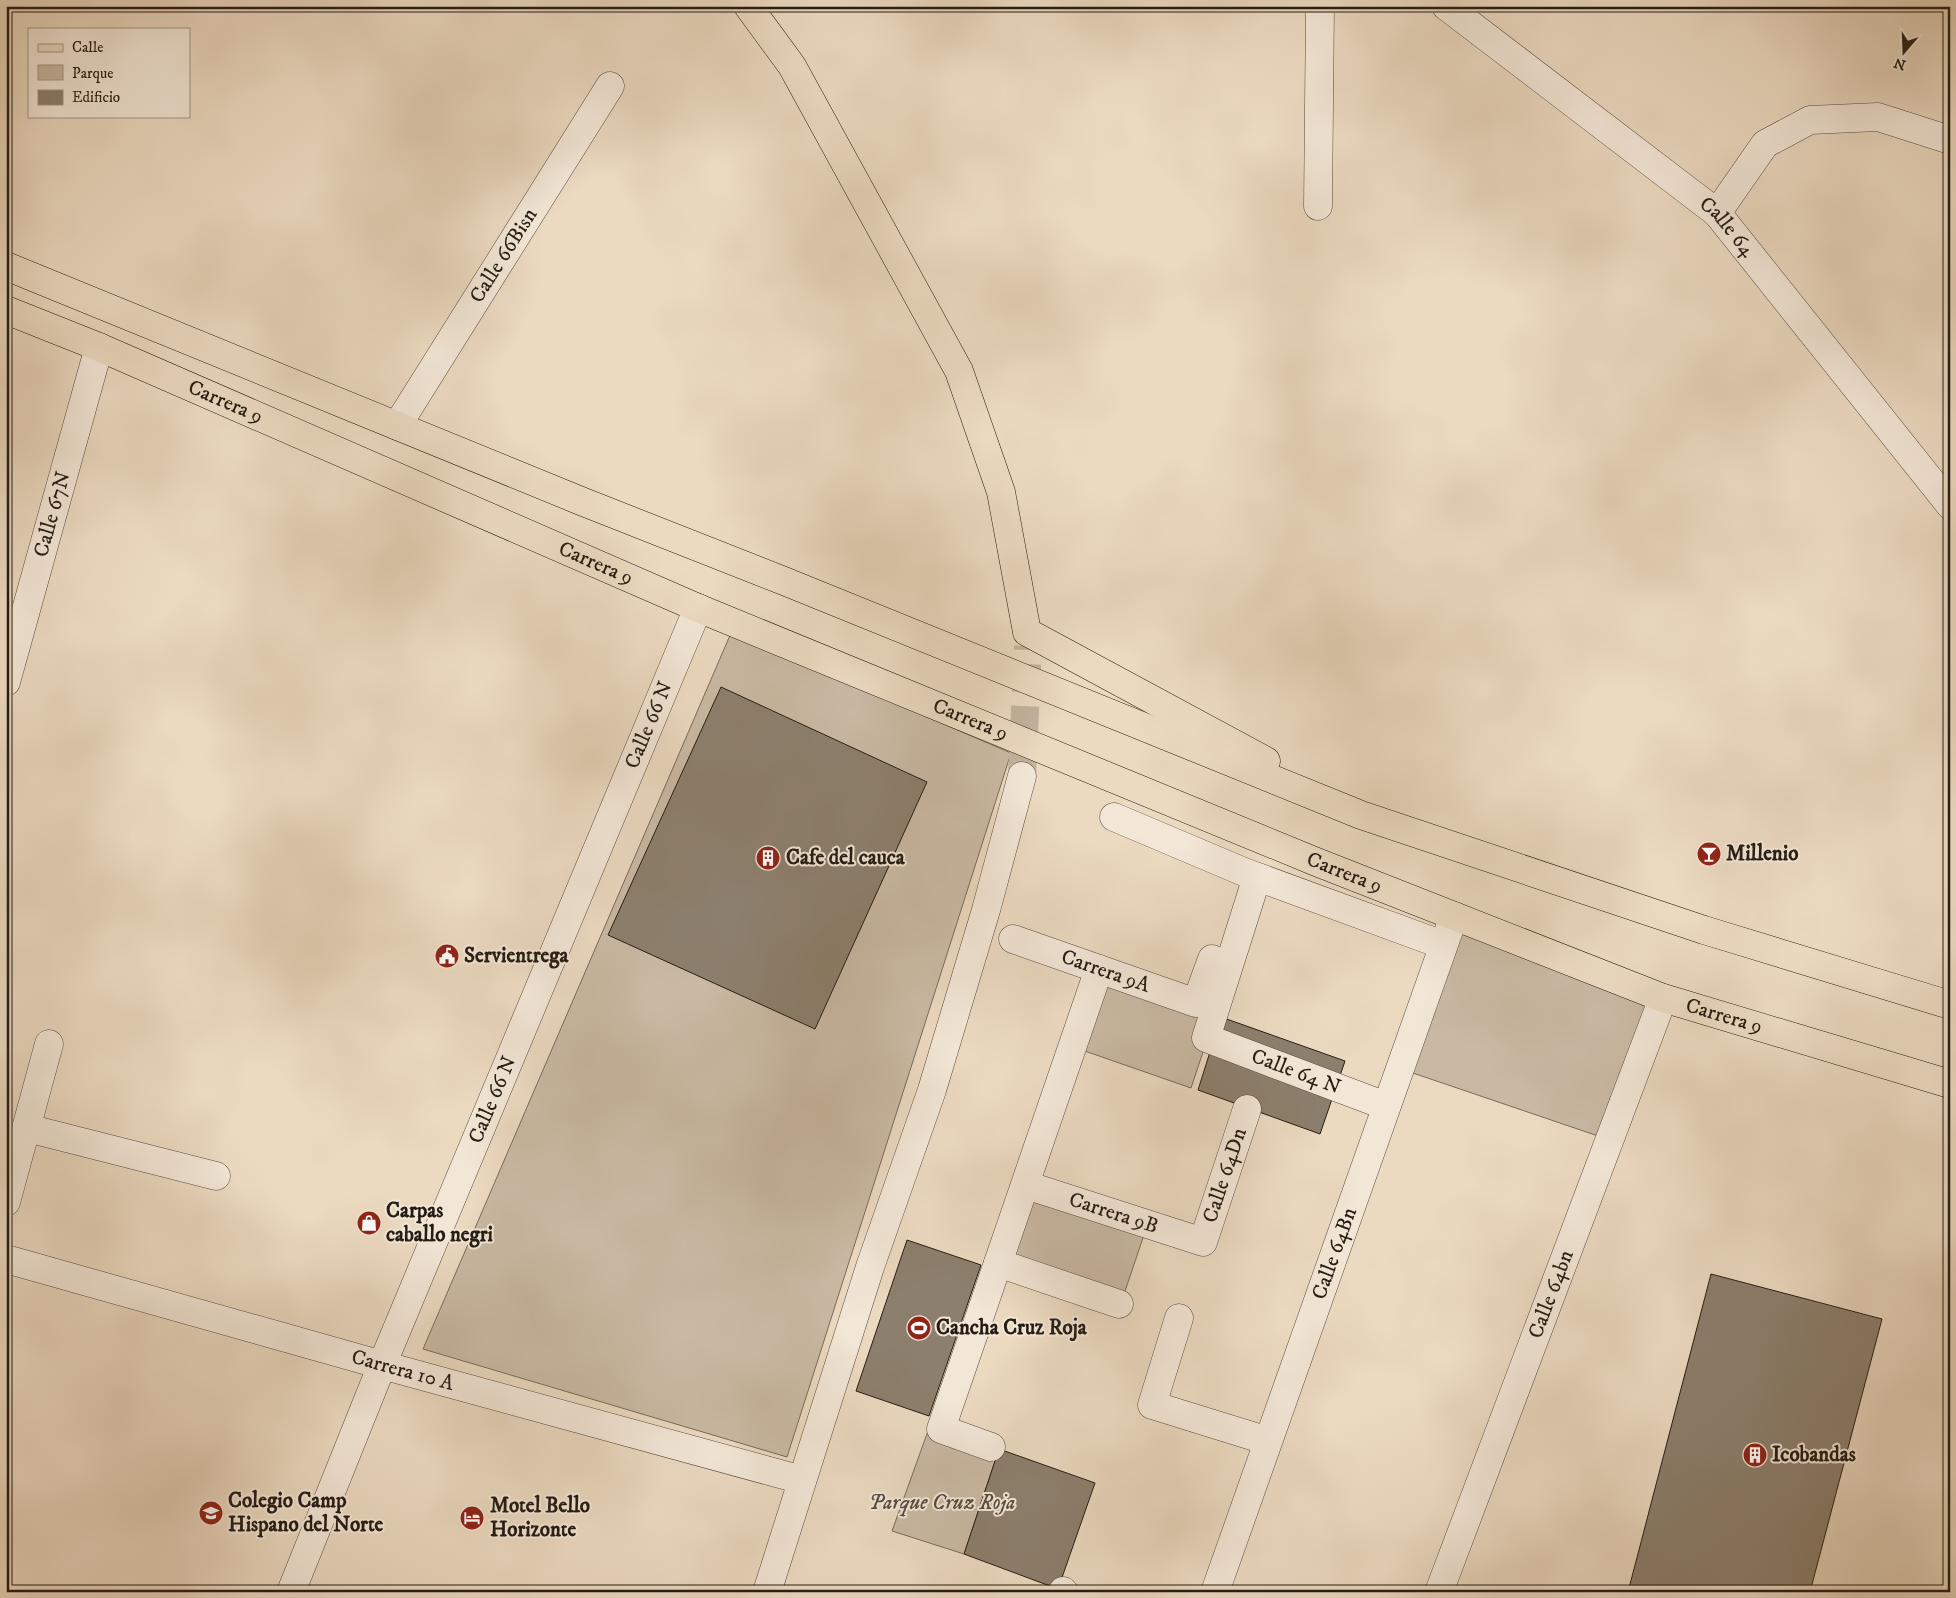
<svg xmlns="http://www.w3.org/2000/svg" width="1956" height="1598" viewBox="0 0 1956 1598" font-family="'IM FELL DW Pica',serif">
<style>
.green{fill:#c9b9a3;stroke:#776b5c}
.building{fill:#8c7f6d;stroke:#251d14}
.lines{fill:none;stroke-linecap:round;stroke-linejoin:round}
.minor-tunnel{stroke:#c3b39e;stroke-width:28;stroke-dasharray:28 14;stroke-linecap:butt}
.minor-casing{stroke:#564c3f;stroke-width:29}
.major-casing{stroke:#251d14;stroke-width:29}
.minor{stroke:#f2e6d6;stroke-width:28}
.major{stroke:#ebd9c0;stroke-width:28}
.labels{text-anchor:middle;dominant-baseline:central;stroke-width:4;stroke-linejoin:round;paint-order:stroke}
.street-label{font-size:21px;fill:#251d14;stroke:#f2e6d6}
.poi-label{font-size:21px;font-weight:bold;fill:#251d14;stroke:#f2e6d6;text-anchor:start}
.park-label{font-size:21px;font-style:italic;fill:#564c3f;stroke:#f2e6d6}
</style>
<rect width="100%" height="100%" fill="#ebd9c0"/>
<filter id="stains"><feTurbulence type="fractalNoise" baseFrequency=".004" numOctaves="4"/><feColorMatrix values="0 0 0 0 .2 0 0 0 0 .09 0 0 0 0 .02 0 0 0 .5 -.17"/></filter>
<radialGradient id="worn" r=".72"><stop offset=".6" stop-color="#630" stop-opacity="0"/><stop offset="1" stop-color="#630" stop-opacity=".3"/></radialGradient>
<g class="green">
<polygon points="731,633 1011,753 787,1457 423,1349"/>
<polygon points="1457,928 1646,1005 1604,1138 1410,1072"/>
<polygon points="1103,977 1215,1016 1191,1088 1079,1049"/>
<polygon points="1028,1189 1146,1229 1122,1300 1002,1261"/>
<polygon points="928,1431 997,1455 964,1554 892,1531"/>
</g>
<g class="building">
<polygon points="721,687 927,782 815,1029 608,935"/>
<polygon points="1221,1017 1345,1061 1320,1134 1198,1090"/>
<polygon points="907,1240 981,1265 929,1416 856,1391"/>
<polygon points="1711,1274 1882,1319 1810,1592 1628,1592"/>
<polygon points="999,1449 1095,1483 1058,1589 964,1554"/>
</g>
<g class="lines">
<polyline class="minor-tunnel" points="1022,776 1028,646"/>
<defs>
<g id="minor">
<path id="s1" d="M1446,6l271,207 233,292"/>
<polyline points="1318,206 1320,6"/>
<polyline points="1717,213 1765,144 1810,120 1878,117 1950,140"/>
<path id="s2" d="M397,426l213,-340"/>
<path id="s3" d="M6,682l93,-335"/>
<polyline points="1114,817 1244,872 1443,945"/>
<path id="s4" d="M1257,877l-51,161 180,68"/>
<path id="s5" d="M1013,939l183,64 16,-44"/>
<polyline points="27,1128 216,1176"/>
<path id="s6" d="M1026,1185l177,57 44,-133"/>
<polyline points="6,1202 49,1044"/>
<path id="s7" d="M6,1259l376,106 420,115"/>
<polyline points="998,1263 1119,1304"/>
<polyline points="1179,1318 1152,1405 1268,1441"/>
<polyline points="991,1447 941,1429 1099,969"/>
<polyline points="1063,1591 1064,1592"/>
<path id="s8" d="M291,1592l91,-227 316,-757"/>
<polyline points="767,1592 870,1267 932,1090 986,910 1022,776"/>
<path id="s9" d="M1215,1592l239,-676"/>
<path id="s10" d="M1439,1592l224,-594"/>
</g>
<g id="major">
<polyline points="748,6 792,66 959,371 1001,492 1027,632 1266,761"/>
<polyline points="6,266 581,501 784,581 1361,815 1704,930 1950,1005"/>
<path id="s11" d="M6,310l93,37 599,261 616,253 349,137 287,86"/>
</g>
</defs>
<use href="#minor" class="minor-casing"/>
<use href="#major" class="major-casing"/>
<use href="#minor" class="minor"/>
<use href="#major" class="major"/>
</g>
<defs>
<symbol id="bar-disc" viewBox="-11 -11 22 22"><circle r="9.5" fill="#8f2418" stroke="#f2e6d6"/><path d="M-6-5H6L.8 .8V4.5H3.5V6h-7V4.5H-.8V.8Z" fill="#fff"/></symbol>
<symbol id="building-disc" viewBox="-11 -11 22 22"><circle r="9.5" fill="#8f2418" stroke="#f2e6d6"/><path d="M-4-6H4V6H1V3H-1V6H-4ZM-2.5-4.3h1.7v1.8h-1.7ZM.8-4.3h1.7v1.8H.8ZM-2.5-1h1.7V.8h-1.7ZM.8-1h1.7V.8H.8Z" fill="#fff"/></symbol>
<symbol id="civic-disc" viewBox="-11 -11 22 22"><circle r="9.5" fill="#8f2418" stroke="#f2e6d6"/><path d="M-.6-6.5H3V-4.5H.6V-3L4-1V1h2V6H-6V1h2V-1L-.6-3ZM-1.2 2.5V6h2.4V2.5Z" fill="#fff"/></symbol>
<symbol id="shop-disc" viewBox="-11 -11 22 22"><circle r="9.5" fill="#8f2418" stroke="#f2e6d6"/><path d="M-5-2.5h2.3a2.7 3.5 0 0 1 5.4 0H5L5.5 6h-11ZM-1.5-2.5h3a1.5 2.3 0 0 0-3 0Z" fill="#fff"/></symbol>
<symbol id="stadium-disc" viewBox="-11 -11 22 22"><circle r="9.5" fill="#8f2418" stroke="#f2e6d6"/><path d="M0-5a6.5 5 0 1 0 0 10a6.5 5 0 1 0 0-10ZM-3.5-1.8h7v3.6h-7Z" fill="#fff"/></symbol>
<symbol id="school-disc" viewBox="-11 -11 22 22"><circle r="9.5" fill="#8f2418" stroke="#f2e6d6"/><path d="M0-5L7-2L0 1L-7-2ZM-4 1L0 2.5L4 1V4Q0 6-4 4Z" fill="#fff"/></symbol>
<symbol id="hotel-disc" viewBox="-11 -11 22 22"><circle r="9.5" fill="#8f2418" stroke="#f2e6d6"/><path d="M-6-4.5h1.5V1H6V5H4.5V3h-9V5H-6ZM-4 0a1.8 1.8 0 1 1 3.6 0ZM.5 0V-2.5h3Q6-2.5 6 0Z" fill="#fff"/></symbol>
</defs>
<g fill-rule="evenodd">
<use href="#bar-disc" x="1695" y="840" width="28" height="28"/>
<use href="#building-disc" x="754" y="844" width="28" height="28"/>
<use href="#civic-disc" x="433" y="942" width="28" height="28"/>
<use href="#shop-disc" x="355" y="1209" width="28" height="28"/>
<use href="#stadium-disc" x="905" y="1314" width="28" height="28"/>
<use href="#building-disc" x="1741" y="1441" width="28" height="28"/>
<use href="#school-disc" x="197" y="1499" width="28" height="28"/>
<use href="#hotel-disc" x="458" y="1504" width="28" height="28"/>
</g>
<g class="labels">
<g class="street-label">
<text stroke="none"><textPath href="#s1" startOffset="358">Calle 64</textPath></text>
<text stroke="none"><textPath href="#s2" startOffset="201">Calle 66Bisn</textPath></text>
<text stroke="none"><textPath href="#s11" startOffset="238">Carrera 9</textPath></text>
<text stroke="none"><textPath href="#s3" startOffset="174">Calle 67N</textPath></text>
<text stroke="none"><textPath href="#s11" startOffset="642">Carrera 9</textPath></text>
<text stroke="none"><textPath href="#s11" startOffset="1048">Carrera 9</textPath></text>
<text stroke="none"><textPath href="#s8" startOffset="938">Calle 66 N</textPath></text>
<text stroke="none"><textPath href="#s11" startOffset="1452">Carrera 9</textPath></text>
<text stroke="none"><textPath href="#s5" startOffset="98">Carrera 9A</textPath></text>
<text stroke="none"><textPath href="#s11" startOffset="1858">Carrera 9</textPath></text>
<text stroke="none"><textPath href="#s4" startOffset="265">Calle 64 N</textPath></text>
<text stroke="none"><textPath href="#s8" startOffset="532">Calle 66 N</textPath></text>
<text stroke="none"><textPath href="#s6" startOffset="256">Calle 64Dn</textPath></text>
<text stroke="none"><textPath href="#s6" startOffset="92">Carrera 9B</textPath></text>
<text stroke="none"><textPath href="#s9" startOffset="359">Calle 64Bn</textPath></text>
<text stroke="none"><textPath href="#s10" startOffset="318">Calle 64bn</textPath></text>
<text stroke="none"><textPath href="#s7" startOffset="412">Carrera 10 A</textPath></text>
</g>
<g class="poi-label">
<text x="1726" y="854">Millenio</text>
<text x="786" y="858">Cafe del cauca</text>
<text x="464" y="956">Servientrega</text>
<text x="386" y="1211">Carpas<tspan x="386" dy="24">caballo negri</tspan></text>
<text x="936" y="1328">Cancha Cruz Roja</text>
<text x="1772" y="1455">Icobandas</text>
<text x="228" y="1501">Colegio Camp<tspan x="228" dy="24">Hispano del Norte</tspan></text>
<text x="490" y="1506">Motel Bello<tspan x="490" dy="24">Horizonte</tspan></text>
</g>
<g class="park-label">
<text x="942" y="1503">Parque Cruz Roja</text>
</g>
</g>
<rect width="1956" height="1598" fill="none" stroke="#ebd9c0" stroke-width="25"/>
<rect x="8" y="8" width="1941" height="1583" fill="none" stroke="#251d14" stroke-width="2.5"/>
<rect x="12" y="12" width="1931" height="1573" fill="none" stroke="#251d14"/>
<rect x="28" y="28" width="162" height="90" fill="#f2e6d6" stroke="#a09688"/>
<rect x="38" y="44" width="25" height="8" fill="#ebd9c0" stroke="#a09688"/>
<text x="72" y="52" font-size="15" fill="#251d14">Calle</text>
<rect x="38" y="65" width="25" height="15" fill="#c9b9a3" stroke="#a09688"/>
<text x="72" y="78" font-size="15" fill="#251d14">Parque</text>
<rect x="38" y="90" width="25" height="15" fill="#8c7f6d" stroke="#a09688"/>
<text x="72" y="102" font-size="15" fill="#251d14">Edificio</text>
<g transform="translate(1904 52) rotate(199)" stroke="#f2e6d6" stroke-width="4" paint-order="stroke">
<path d="M0-4L9 19L0 12L-9 19Z" fill="#251d14"/>
<text y="-8" font-size="14" font-weight="bold" text-anchor="middle" fill="#251d14">N</text>
</g>
<rect width="100%" height="100%" filter="url(#stains)"/>
<rect width="100%" height="100%" fill="url(#worn)"/>
</svg>
